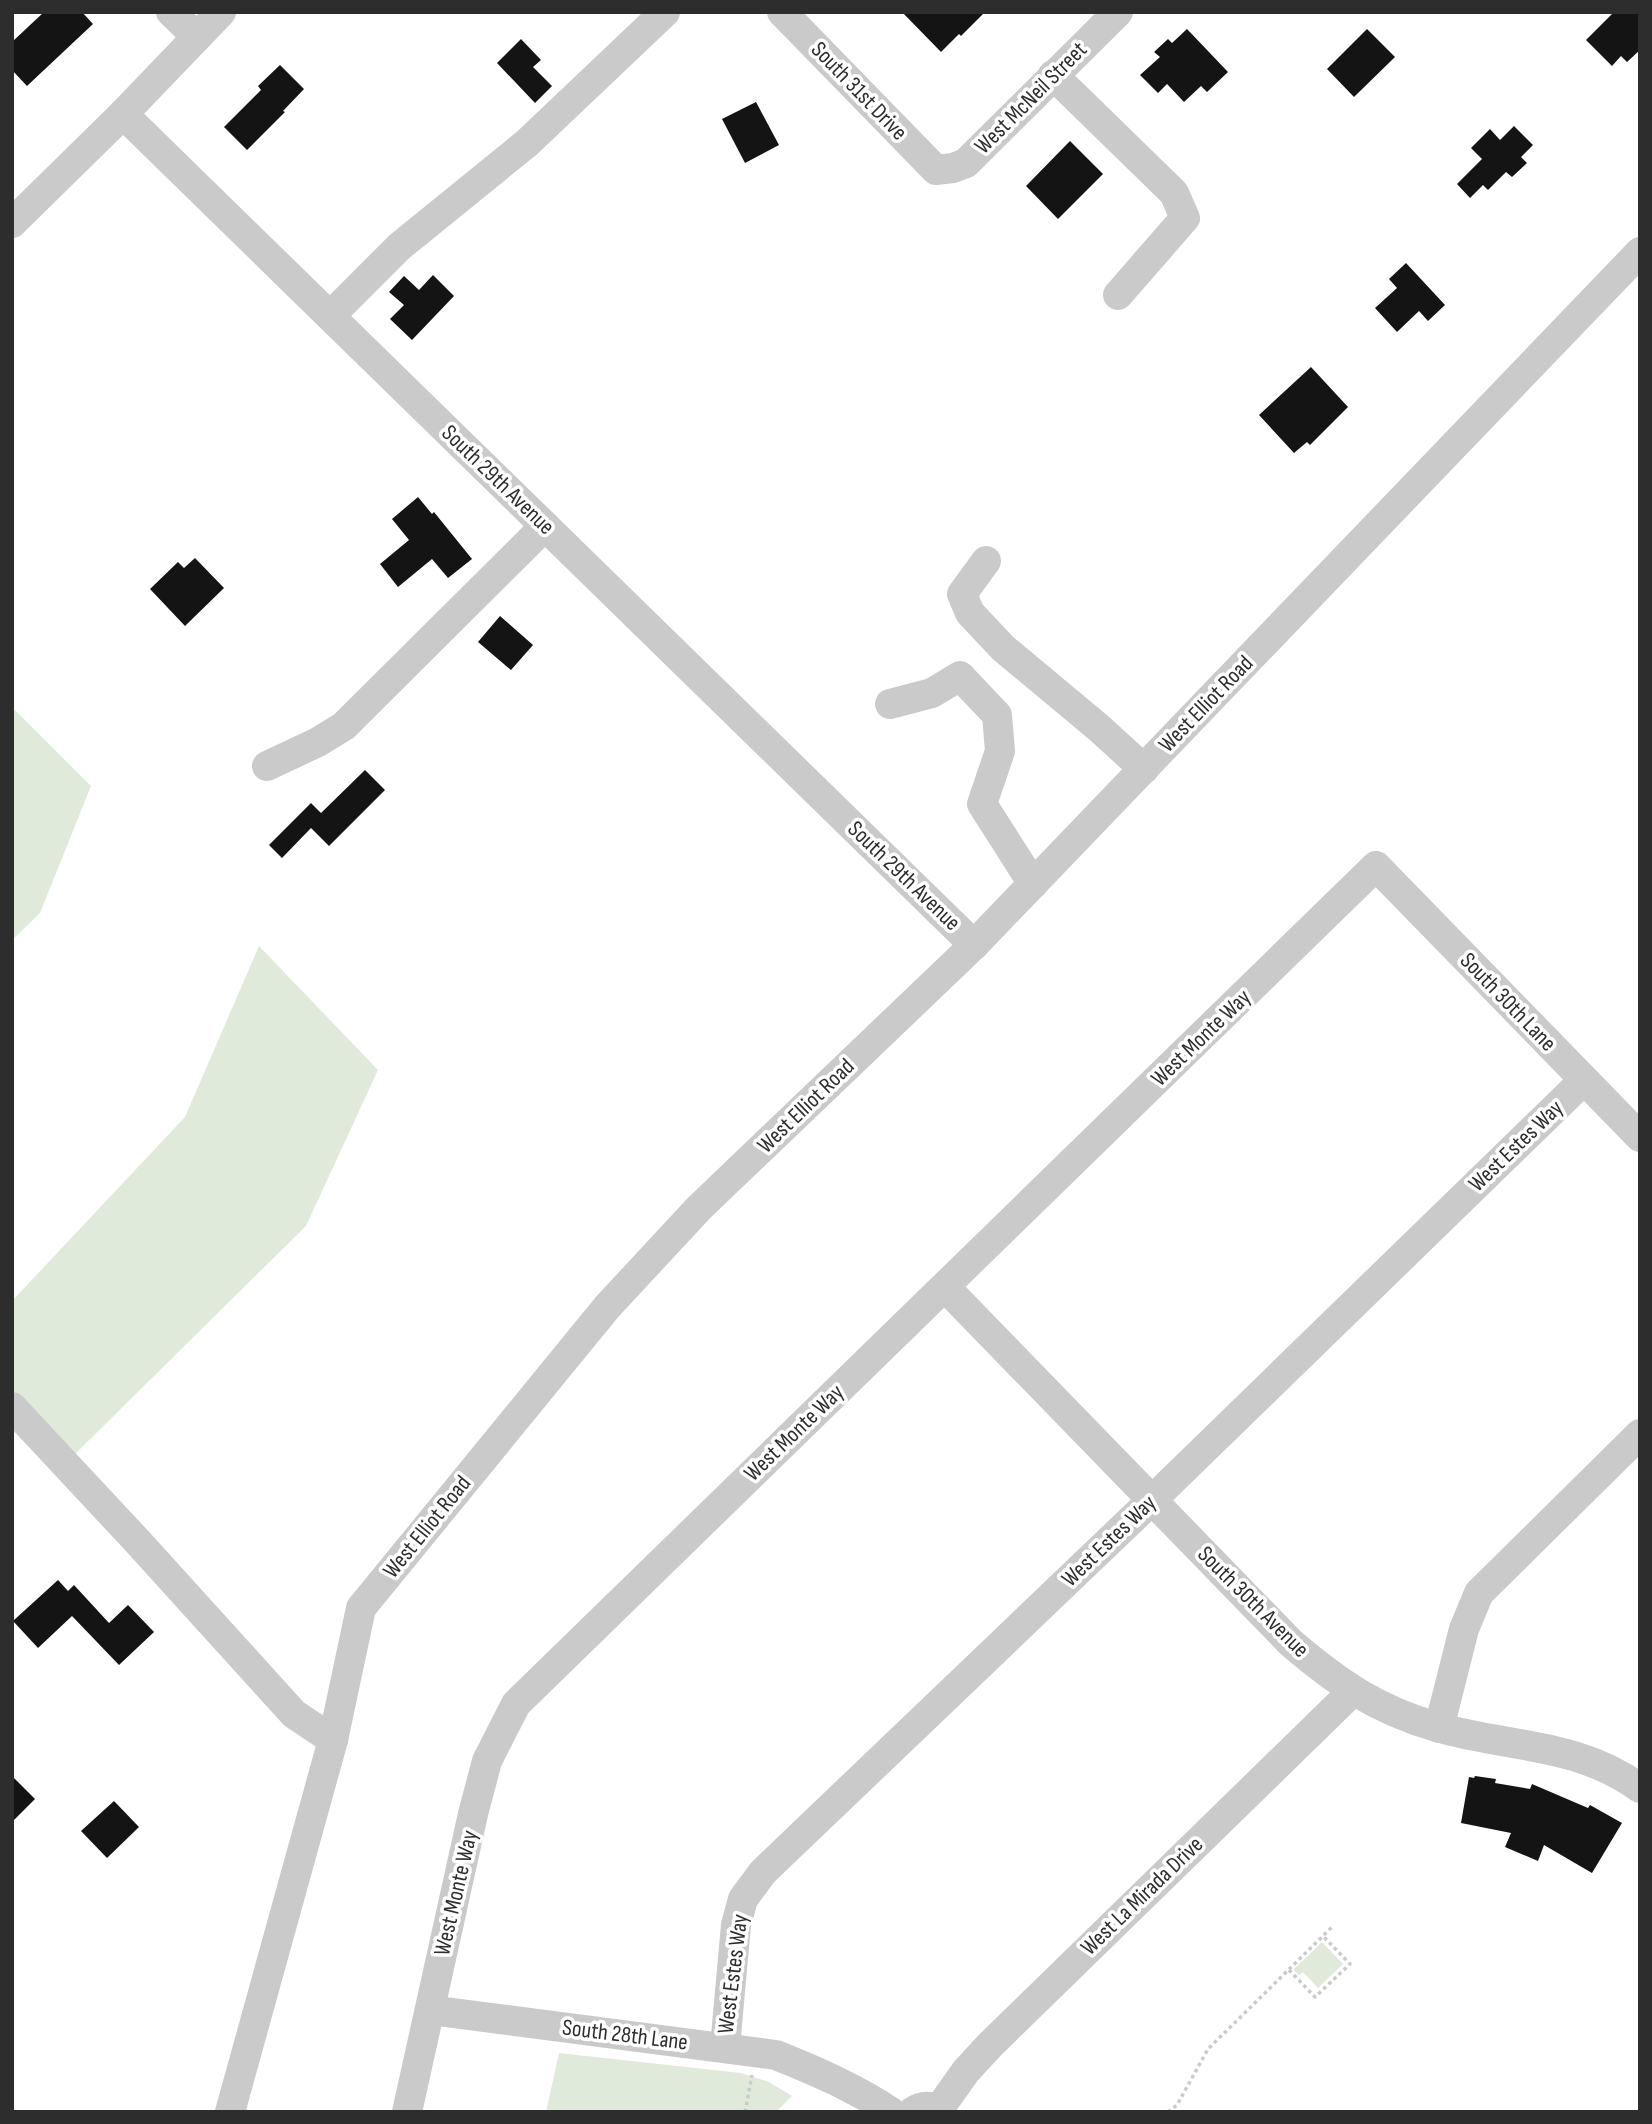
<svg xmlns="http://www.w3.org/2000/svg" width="1652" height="2124" viewBox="0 0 1652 2124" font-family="'Sofia Sans Condensed',sans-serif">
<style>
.green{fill:#e0eadb}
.building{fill:#141414}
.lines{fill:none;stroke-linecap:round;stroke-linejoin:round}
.path{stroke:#cacaca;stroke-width:3.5;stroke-dasharray:3.5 3.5;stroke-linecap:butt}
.minor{stroke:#cacaca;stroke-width:30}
.labels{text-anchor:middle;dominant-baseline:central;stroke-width:7;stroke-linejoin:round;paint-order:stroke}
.street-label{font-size:23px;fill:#2d2d2d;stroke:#fff}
</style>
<rect width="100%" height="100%" fill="#fff"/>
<g class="green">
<polygon points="12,707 91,786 40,913 12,940"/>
<polygon points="259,946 378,1070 306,1226 73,1456 12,1393 12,1301 185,1117"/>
<polygon points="1322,1942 1343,1964 1318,1988 1303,1972 1299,1975 1293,1970"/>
<polygon points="559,2053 741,2073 769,2082 792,2096 776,2112 546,2112"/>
</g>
<g class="building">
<polygon points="44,12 82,12 93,24 27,86 12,70 12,42"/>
<polygon points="902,12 985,12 961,36 959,34 941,52"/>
<polygon points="1614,12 1640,12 1640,50 1627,62 1621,56 1612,66 1586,40"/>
<polygon points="1187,29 1228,72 1207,92 1201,86 1184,102 1167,84 1158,93 1140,75 1160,57 1154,52 1168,39 1172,43"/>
<polygon points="1367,29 1395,57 1354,97 1327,69"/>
<polygon points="521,39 541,60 533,67 552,86 535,103 497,63"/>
<polygon points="280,65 304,89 283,111 285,112 247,150 224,127 261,90 258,86"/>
<polygon points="756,102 779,145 745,163 722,119"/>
<polygon points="1514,126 1533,145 1521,157 1527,163 1512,177 1506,172 1488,190 1483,185 1470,198 1457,184 1482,159 1471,148 1490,129 1500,140"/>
<polygon points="1070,141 1103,174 1058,219 1026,186"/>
<polygon points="1406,263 1445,305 1428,321 1419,311 1397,332 1375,308 1397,288 1389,279"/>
<polygon points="433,275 454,296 412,340 390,319 404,305 389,292 404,276 419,290"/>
<polygon points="1311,367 1348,407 1310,445 1307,442 1294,453 1259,415"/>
<polygon points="418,497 432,514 434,512 472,559 448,578 432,559 398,587 380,564 409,540 392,519"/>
<polygon points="195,558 224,588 185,626 150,589 178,562 184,568"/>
<polygon points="500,616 533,645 511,670 478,642"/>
<polygon points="365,770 385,790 329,846 311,828 282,858 269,845 311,803 321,813"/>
<polygon points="58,1580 68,1591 74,1585 109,1623 128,1605 154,1632 119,1665 72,1616 38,1648 13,1621"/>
<polygon points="12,1776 35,1799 12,1822"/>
<polygon points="1475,1776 1496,1779 1495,1783 1530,1789 1532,1784 1588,1808 1590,1805 1622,1823 1592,1873 1544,1845 1538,1861 1505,1847 1511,1833 1461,1823 1469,1777 1474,1778"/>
<polygon points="114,1801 139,1827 107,1858 81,1831"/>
</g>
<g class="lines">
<g class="path">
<polyline points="1289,1970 1315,1997 1350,1964 1323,1936"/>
<polyline points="745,2112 752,2075"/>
<polyline points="1168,2112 1177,2105 1208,2049 1332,1927"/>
</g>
<g class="minor">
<polyline points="171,12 197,37"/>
<polyline points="782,12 936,170 953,168 966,163 1118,12"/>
<polyline points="1053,75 1174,193 1185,218 1118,295"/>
<polyline points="123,114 974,945"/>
<polyline points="12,223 123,114 221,12"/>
<polyline points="330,316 399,247 527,143 665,12"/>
<polyline points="986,561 962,594 970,613 1003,648 1099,728 1144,769"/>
<polyline points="890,704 932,693 960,676 997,715 1000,751 982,804 1033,884"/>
<polyline points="267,766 318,742 344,726 545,526"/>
<path d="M945,1287l346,356c47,40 86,67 146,84 72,21 139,15 203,61"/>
<polyline points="12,1407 138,1542 294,1714 333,1740"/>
<polyline points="1439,1728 1464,1629 1479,1593 1640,1434"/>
<path d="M430,2010l346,45c40,16 79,33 115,57"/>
<polyline points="725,2047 736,1925 743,1899 763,1872 1152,1500 1584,1080"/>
<polyline points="939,2109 966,2071 990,2045 1353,1691"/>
<polyline points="230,2112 333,1740 361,1608 607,1307 699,1208 974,945 1640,252"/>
<polyline points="407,2112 473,1814 487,1761 516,1704 1376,866 1640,1137"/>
<path d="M912,2112c10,-7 21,-7 30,0"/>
</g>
</g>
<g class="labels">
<g class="street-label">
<text transform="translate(859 91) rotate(46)">South 31st Drive</text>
<text transform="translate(1031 98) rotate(-45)">West McNeil Street</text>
<text transform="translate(498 480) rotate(44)">South 29th Avenue</text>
<text transform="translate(1206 704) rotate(-46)">West Elliot Road</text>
<text transform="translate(904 876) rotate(44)">South 29th Avenue</text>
<text transform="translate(1508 1002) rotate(46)">South 30th Lane</text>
<text transform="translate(1201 1038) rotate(-44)">West Monte Way</text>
<text transform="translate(806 1106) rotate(-44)">West Elliot Road</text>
<text transform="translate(1516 1146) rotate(-44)">West Estes Way</text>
<text transform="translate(794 1433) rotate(-44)">West Monte Way</text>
<text transform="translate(427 1527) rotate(-51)">West Elliot Road</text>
<text transform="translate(1109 1541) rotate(-44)">West Estes Way</text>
<text transform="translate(1253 1602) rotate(45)">South 30th Avenue</text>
<text transform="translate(456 1893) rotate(-77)">West Monte Way</text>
<text transform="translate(1142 1896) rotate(-44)">West La Mirada Drive</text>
<text transform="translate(733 1974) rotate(-83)">West Estes Way</text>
<text transform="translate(625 2035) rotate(7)">South 28th Lane</text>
</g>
</g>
<rect width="1652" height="2124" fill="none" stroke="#2d2d2d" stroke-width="28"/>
</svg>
